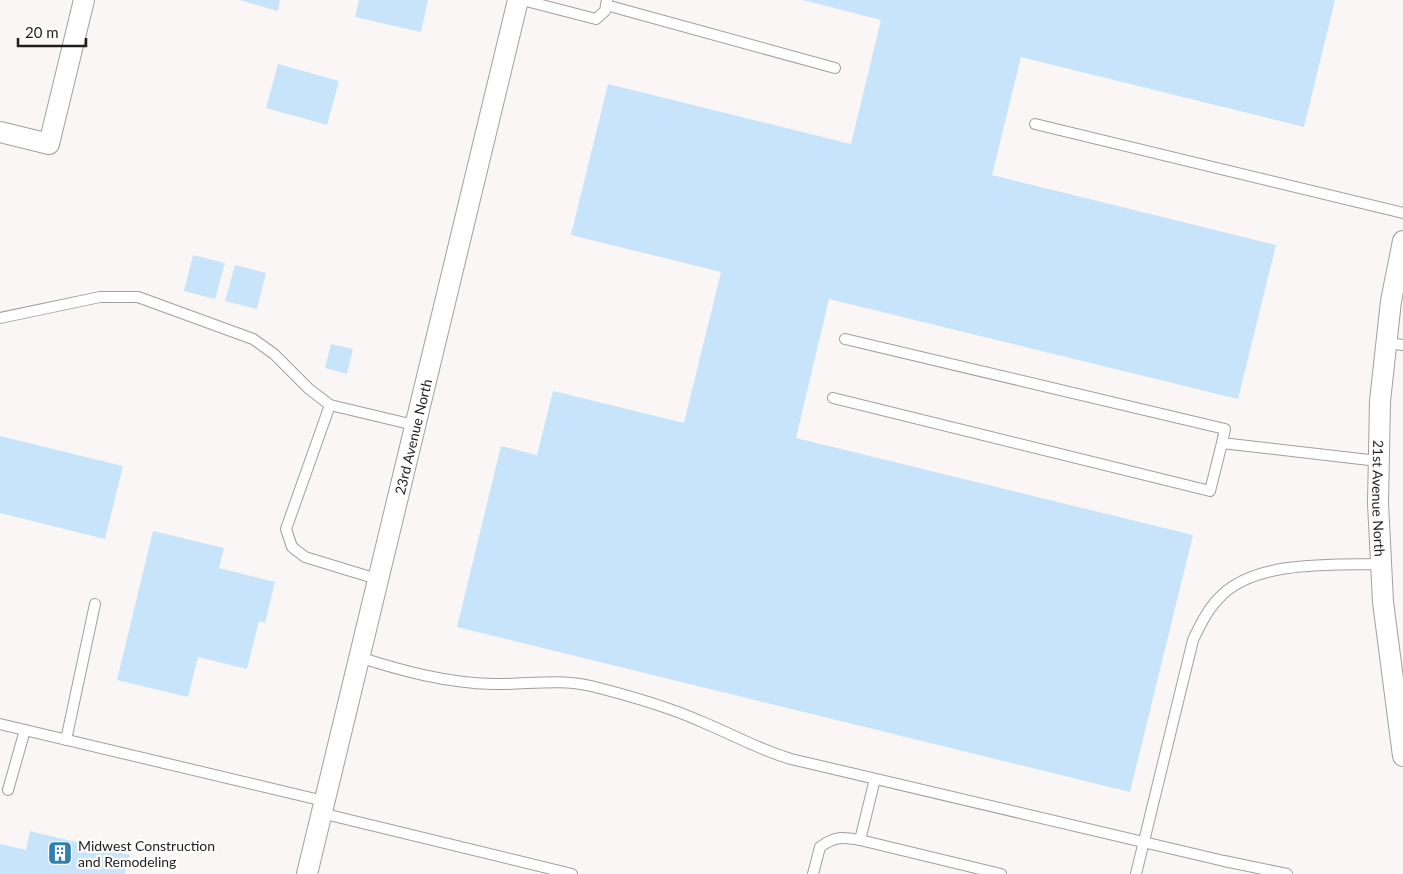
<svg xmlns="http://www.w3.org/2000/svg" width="1403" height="874" viewBox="0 0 1403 874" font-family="Lato,sans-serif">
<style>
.building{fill:#c7e4fa}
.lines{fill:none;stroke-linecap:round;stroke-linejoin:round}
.service-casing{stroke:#a29f9f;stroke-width:12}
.minor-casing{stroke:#a29f9f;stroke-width:22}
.service{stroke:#fff;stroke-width:10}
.minor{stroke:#fff;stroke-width:20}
.labels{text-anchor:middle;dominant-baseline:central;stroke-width:4.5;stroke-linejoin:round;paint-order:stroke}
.street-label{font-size:14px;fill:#1f1d1e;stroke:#fff}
.poi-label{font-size:14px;fill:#1f1d1e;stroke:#fff;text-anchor:start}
</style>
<rect width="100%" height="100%" fill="#faf6f6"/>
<g class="building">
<polygon points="239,0 280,0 278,11"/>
<polygon points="359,0 428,0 421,32 355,17"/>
<polygon points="803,0 1335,0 1304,127 1021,57 992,175 1276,245 1238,399 829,299 796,438 1193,535 1130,792 457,627 501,446 537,455 553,391 684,423 721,272 571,235 608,84 851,144 881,20"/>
<polygon points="278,64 339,81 327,125 266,108"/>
<polygon points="193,255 225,263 215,299 184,291"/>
<polygon points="235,265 266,273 257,309 225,301"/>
<polygon points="331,344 353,349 347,374 325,368"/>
<polygon points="0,436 123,466 105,539 0,513"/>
<polygon points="153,531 224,548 219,568 275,582 265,623 259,621 247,669 198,657 188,697 117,680"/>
<polygon points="30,831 130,855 125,874 0,874 0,844 26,850"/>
</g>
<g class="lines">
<defs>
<g id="service">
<polyline points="522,0 596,19 605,11 607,0"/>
<polyline points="606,5 835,68"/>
<polyline points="1035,124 1403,213"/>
<polyline points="0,318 100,297 138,297 253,339 274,354 309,389 330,405 414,425"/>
<polyline points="845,339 1225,429 1222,443 1378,461"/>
<polyline points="1387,343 1403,345"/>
<polyline points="833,398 1210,491 1222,443"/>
<polyline points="330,405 286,529 292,547 305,557 377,579"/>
<path d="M359,657c43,14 88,26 134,27 32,1 66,-6 98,2 36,9 75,20 109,35 32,13 57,28 91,38l433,102 63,13"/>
<polyline points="0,724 324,801"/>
<polyline points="66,740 95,604"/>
<polyline points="875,779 860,840 1001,874"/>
<polyline points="8,790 25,730"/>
<polyline points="321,813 572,874"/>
<path d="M813,874l7,-27c15,-11 23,-10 40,-7"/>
<path d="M1136,874l57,-234c8,-17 16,-33 29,-45 36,-35 112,-30 159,-31"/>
</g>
<g id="minor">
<polyline points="0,132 49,144 84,0"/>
<path id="s1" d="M1403,241l-12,60 -11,100 -2,102 5,99 20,154"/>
<path id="s2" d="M307,874l211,-874"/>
</g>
</defs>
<use href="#service" class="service-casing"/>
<use href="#minor" class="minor-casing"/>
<use href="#service" class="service"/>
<use href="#minor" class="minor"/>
</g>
<defs>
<symbol id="building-square" viewBox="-11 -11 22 22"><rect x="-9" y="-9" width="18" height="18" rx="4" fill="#3180b2" stroke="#fff"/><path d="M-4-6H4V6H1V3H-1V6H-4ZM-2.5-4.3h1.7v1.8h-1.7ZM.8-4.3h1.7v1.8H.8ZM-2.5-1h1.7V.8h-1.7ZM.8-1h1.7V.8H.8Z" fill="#fff"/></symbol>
</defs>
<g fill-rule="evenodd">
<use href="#building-square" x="46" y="839" width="28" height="28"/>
</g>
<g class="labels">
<g class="street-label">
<text stroke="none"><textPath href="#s2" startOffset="450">23rd Avenue North</textPath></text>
<text stroke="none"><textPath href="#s1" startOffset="259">21st Avenue North</textPath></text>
</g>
<g class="poi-label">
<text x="78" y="845">Midwest Construction<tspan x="78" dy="16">and Remodeling</tspan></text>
</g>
</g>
<path d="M18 38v8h68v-8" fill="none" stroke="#1f1d1e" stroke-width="2.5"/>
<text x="25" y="38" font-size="15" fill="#1f1d1e" stroke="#ffffff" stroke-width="4" paint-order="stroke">20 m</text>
</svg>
